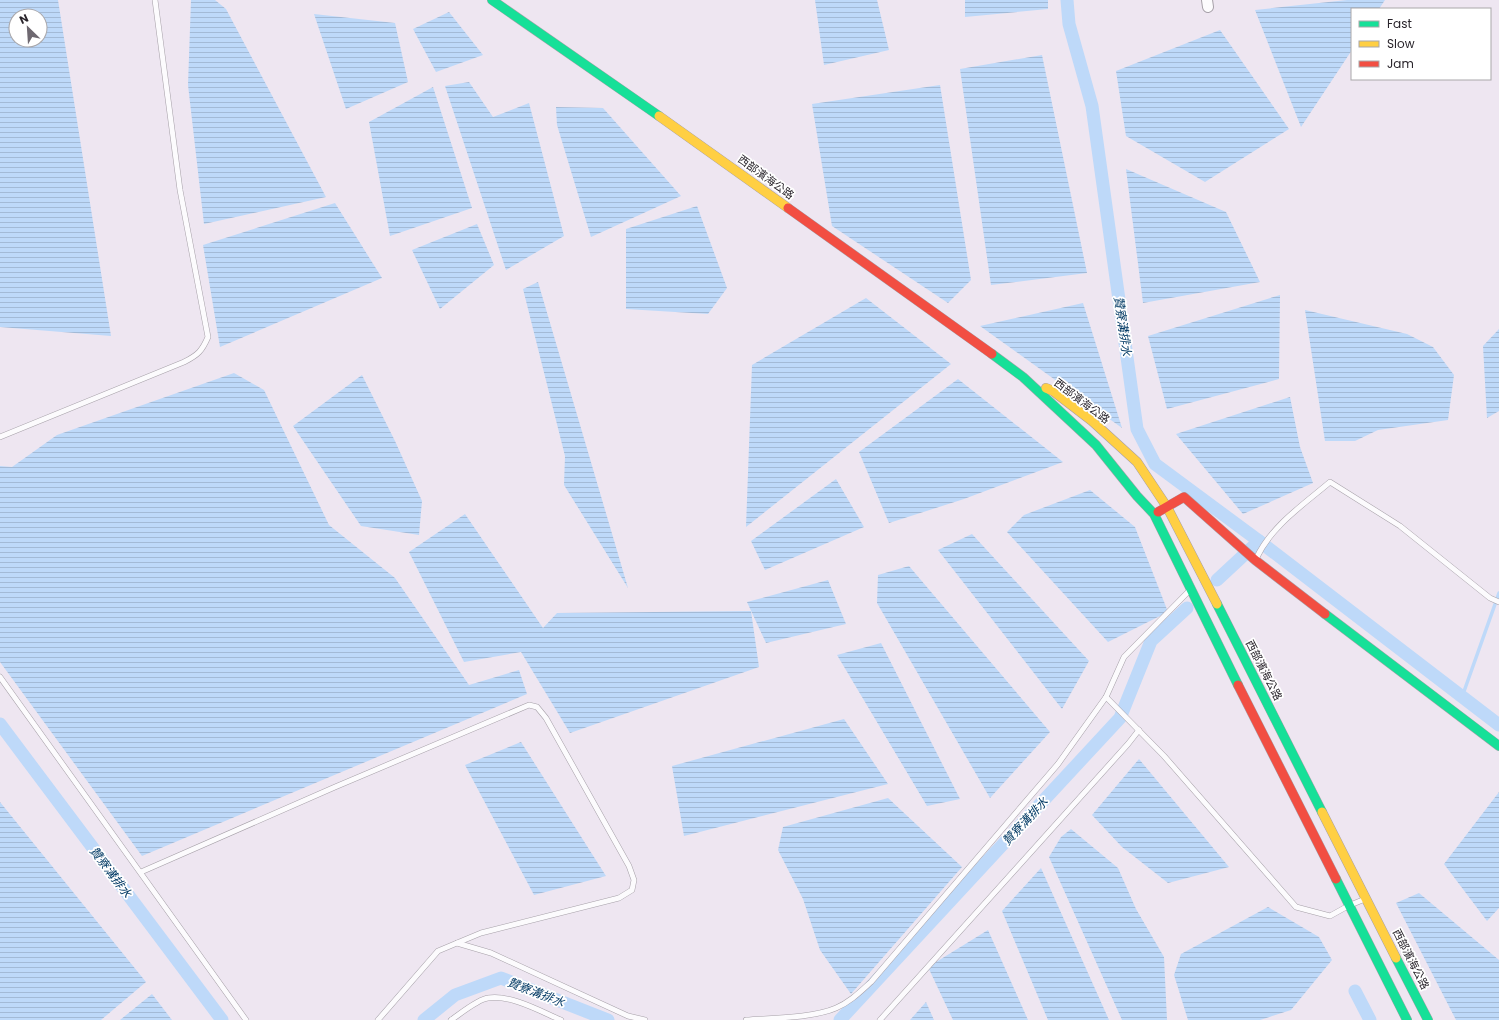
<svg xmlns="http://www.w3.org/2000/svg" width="1499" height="1020" viewBox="0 0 1499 1020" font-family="Poppins,'Noto Sans TC',sans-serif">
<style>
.water{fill:url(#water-rules);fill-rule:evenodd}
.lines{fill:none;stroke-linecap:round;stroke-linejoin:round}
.stream{stroke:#bed9f9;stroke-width:3.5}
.canal{stroke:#bed9f9;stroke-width:13}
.lane-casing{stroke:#a6a0a8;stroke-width:6}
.street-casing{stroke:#a6a0a8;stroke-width:12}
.fast-casing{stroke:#a6a0a8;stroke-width:10}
.slow-casing{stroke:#a6a0a8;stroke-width:10}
.jam-casing{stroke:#a6a0a8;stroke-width:10}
.lane{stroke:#fcfbfd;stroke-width:5}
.street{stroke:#fcfbfd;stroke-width:10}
.fast{stroke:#16e098;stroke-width:9}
.slow{stroke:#ffcf43;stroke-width:9}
.jam{stroke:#f24e42;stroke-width:9}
.labels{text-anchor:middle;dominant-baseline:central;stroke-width:3.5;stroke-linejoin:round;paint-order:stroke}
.street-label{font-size:11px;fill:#29242b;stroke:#fff}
.water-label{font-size:12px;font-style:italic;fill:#063d67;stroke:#fff}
</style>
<defs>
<pattern id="water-rules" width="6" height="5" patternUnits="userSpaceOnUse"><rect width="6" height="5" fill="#bed9f9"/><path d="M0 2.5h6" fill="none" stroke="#a3bad6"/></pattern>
</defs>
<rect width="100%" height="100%" fill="#eee6f1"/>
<g class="water">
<path d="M0,0h58l53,336 -111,-9zM16,16h24v24h-24z"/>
<polygon points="191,0 215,0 226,9 326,197 204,224 188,85"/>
<polygon points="815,0 877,0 889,50 824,65"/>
<polygon points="965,0 1048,0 1048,9 965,17"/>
<polygon points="1347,0 1385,0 1379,9 1352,9 1352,50 1301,127 1255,10"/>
<polygon points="449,12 483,55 436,72 413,29"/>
<polygon points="314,14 395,23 408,82 346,109"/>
<polygon points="1220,30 1289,129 1205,182 1126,136 1116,71"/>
<polygon points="1042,55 1087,273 991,285 960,69"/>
<polygon points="469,82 493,117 529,103 564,236 506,270 445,86"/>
<polygon points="940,85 971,280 948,303 832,226 812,104"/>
<polygon points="433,87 472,208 390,236 369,122"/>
<polygon points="556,107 603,108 681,196 591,237 557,125"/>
<polygon points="1126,169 1226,212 1260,282 1143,303"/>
<polygon points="335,203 382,278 220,347 203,245"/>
<polygon points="697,206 727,288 708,314 626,309 626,229"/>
<polygon points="477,224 494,265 440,309 412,250"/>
<polygon points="538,282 628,588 564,485 565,456 523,289"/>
<polygon points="1280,295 1279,379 1167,409 1148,336"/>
<polygon points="866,298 951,364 746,527 752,365"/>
<polygon points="1083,303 1122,428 980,326"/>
<polygon points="1305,310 1407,334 1433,347 1454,375 1448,420 1378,430 1355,441 1325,441"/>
<polygon points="1499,329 1499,411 1487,418 1483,346"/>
<polygon points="234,373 264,390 329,525 395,578 469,685 519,670 527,694 142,856 0,662 0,466 12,467 57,435"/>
<polygon points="362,375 395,441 422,501 419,535 361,526 293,426"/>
<polygon points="958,379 1063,462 964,499 889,523 859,452"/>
<polygon points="1290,397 1300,447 1313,483 1243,514 1176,434"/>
<polygon points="836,479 864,527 765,570 751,541"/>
<polygon points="1090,490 1135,527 1168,612 1108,642 1007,532 1024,515"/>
<polygon points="465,514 543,628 557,613 751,611 759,667 570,733 521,652 464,662 409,552"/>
<polygon points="972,534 1089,661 1062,709 938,550"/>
<polygon points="909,566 1050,732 990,798 877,603 878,575"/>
<polygon points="828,580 846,624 766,643 747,602"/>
<polygon points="881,643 960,799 927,806 837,655"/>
<polygon points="844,719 888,784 684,836 672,766"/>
<polygon points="521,742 606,876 534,895 465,765"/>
<polygon points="1139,759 1229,867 1168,883 1122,847 1092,815"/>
<polygon points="1499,792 1499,908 1487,921 1444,864"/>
<polygon points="888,798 962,867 851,994 820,950 803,899 778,850 783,827"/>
<polygon points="0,802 146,982 101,1020 0,1020"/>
<polygon points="1071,829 1118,868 1136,909 1164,957 1167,1020 1122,1020 1049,857 1061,837"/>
<polygon points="1041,868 1109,1020 1048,1020 1002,911"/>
<polygon points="1419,893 1499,960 1499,1020 1456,1020 1396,903"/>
<polygon points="1268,907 1319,937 1332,960 1291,1010 1260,1020 1188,1020 1174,975 1181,954"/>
<polygon points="988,930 1028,1020 953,1020 928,967"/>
<polygon points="152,994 172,1020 120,1020"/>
<polygon points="926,1002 934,1020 910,1020"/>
</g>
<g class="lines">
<polyline class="stream" points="1462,697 1499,593"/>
<g class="canal">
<polyline points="1067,0 1069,24 1092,106 1137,429 1155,464 1259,541 1217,580"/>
<polyline points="1259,541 1499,725"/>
<polyline points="0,724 222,1020"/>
<polyline points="1355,991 1370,1020"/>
<polyline points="424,1020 455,995 501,978 608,1020"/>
<polyline points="840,1020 1120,718 1151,641 1187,608"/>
</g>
<defs>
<g id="lane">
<path d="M0,437l184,-75c14,-7 18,-11 24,-25l-28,-147 -25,-190"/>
<path d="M1256,559c15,-33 47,-54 74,-77l70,44 90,72 9,4"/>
<polyline points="0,677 246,1020"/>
<polyline points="1106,697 1164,756 1296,907 1330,916 1348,906 1365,899"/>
<polyline points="141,872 335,787 529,705 537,707 546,718 629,866 634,880 632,890 619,898 481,933 457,943"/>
<polyline points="378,1020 438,951 457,943 491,953 628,1016 645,1020"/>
<path d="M451,1020c9,-6 27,-21 37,-22 22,-4 54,14 73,22"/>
<path d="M746,1020c25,-2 67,-2 90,-12 14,-6 24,-16 35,-26l187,-218 48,-67 18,-40 64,-65"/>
<polyline points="880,1020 1128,744 1139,730"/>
</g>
<polyline id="street" points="1207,0 1208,7"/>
<g id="fast">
<polyline points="492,0 659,116"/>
<polyline points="992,354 1023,377 1096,445 1137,496 1154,514 1238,685"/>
<polyline points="1217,604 1322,812"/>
<polyline points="1325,614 1499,746"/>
<polyline points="1336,879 1407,1020"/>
<polyline points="1396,958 1428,1020"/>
</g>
<g id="slow">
<polyline points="659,116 788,208"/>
<polyline points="1046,388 1053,391 1092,421 1137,462 1167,507 1217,604"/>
<polyline points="1322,812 1396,958"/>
</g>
<g id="jam">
<polyline points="788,208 992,354"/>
<polyline points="1158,512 1184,497 1255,560 1325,614"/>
<polyline points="1238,685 1336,879"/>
</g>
</defs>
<use href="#lane" class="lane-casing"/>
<use href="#street" class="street-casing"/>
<use href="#fast" class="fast-casing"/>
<use href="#slow" class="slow-casing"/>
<use href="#jam" class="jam-casing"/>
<use href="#lane" class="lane"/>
<use href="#street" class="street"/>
<use href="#fast" class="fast"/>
<use href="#slow" class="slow"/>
<use href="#jam" class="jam"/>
</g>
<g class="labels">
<g class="street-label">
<text transform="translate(766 177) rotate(36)">西部濱海公路</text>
<text transform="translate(1082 401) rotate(37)">西部濱海公路</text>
<text transform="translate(1264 670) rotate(63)">西部濱海公路</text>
<text transform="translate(1411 959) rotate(63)">西部濱海公路</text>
</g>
<g class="water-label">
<text transform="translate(1123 326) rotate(82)">贊寮溝排水</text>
<text transform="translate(1025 821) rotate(-47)">贊寮溝排水</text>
<text transform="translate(111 872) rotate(53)">贊寮溝排水</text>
<text transform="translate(536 992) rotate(21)">贊寮溝排水</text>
</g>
</g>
<rect x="1351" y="8" width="140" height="72" fill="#ffffff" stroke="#a9a7aa"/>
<rect x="1359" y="21" width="20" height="6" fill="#16e098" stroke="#a9a7aa"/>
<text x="1387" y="28" font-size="12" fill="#29242b">Fast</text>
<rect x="1359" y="41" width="20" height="6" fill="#ffcf43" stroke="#a9a7aa"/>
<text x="1387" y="48" font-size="12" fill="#29242b">Slow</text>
<rect x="1359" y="61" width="20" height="6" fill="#f24e42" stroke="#a9a7aa"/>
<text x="1387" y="68" font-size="12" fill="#29242b">Jam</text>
<g transform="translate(28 28) rotate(335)"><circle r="19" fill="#ffffff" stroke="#a9a7aa"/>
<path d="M0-3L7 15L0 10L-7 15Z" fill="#6e6870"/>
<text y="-6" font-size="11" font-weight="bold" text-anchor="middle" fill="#29242b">N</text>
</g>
</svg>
